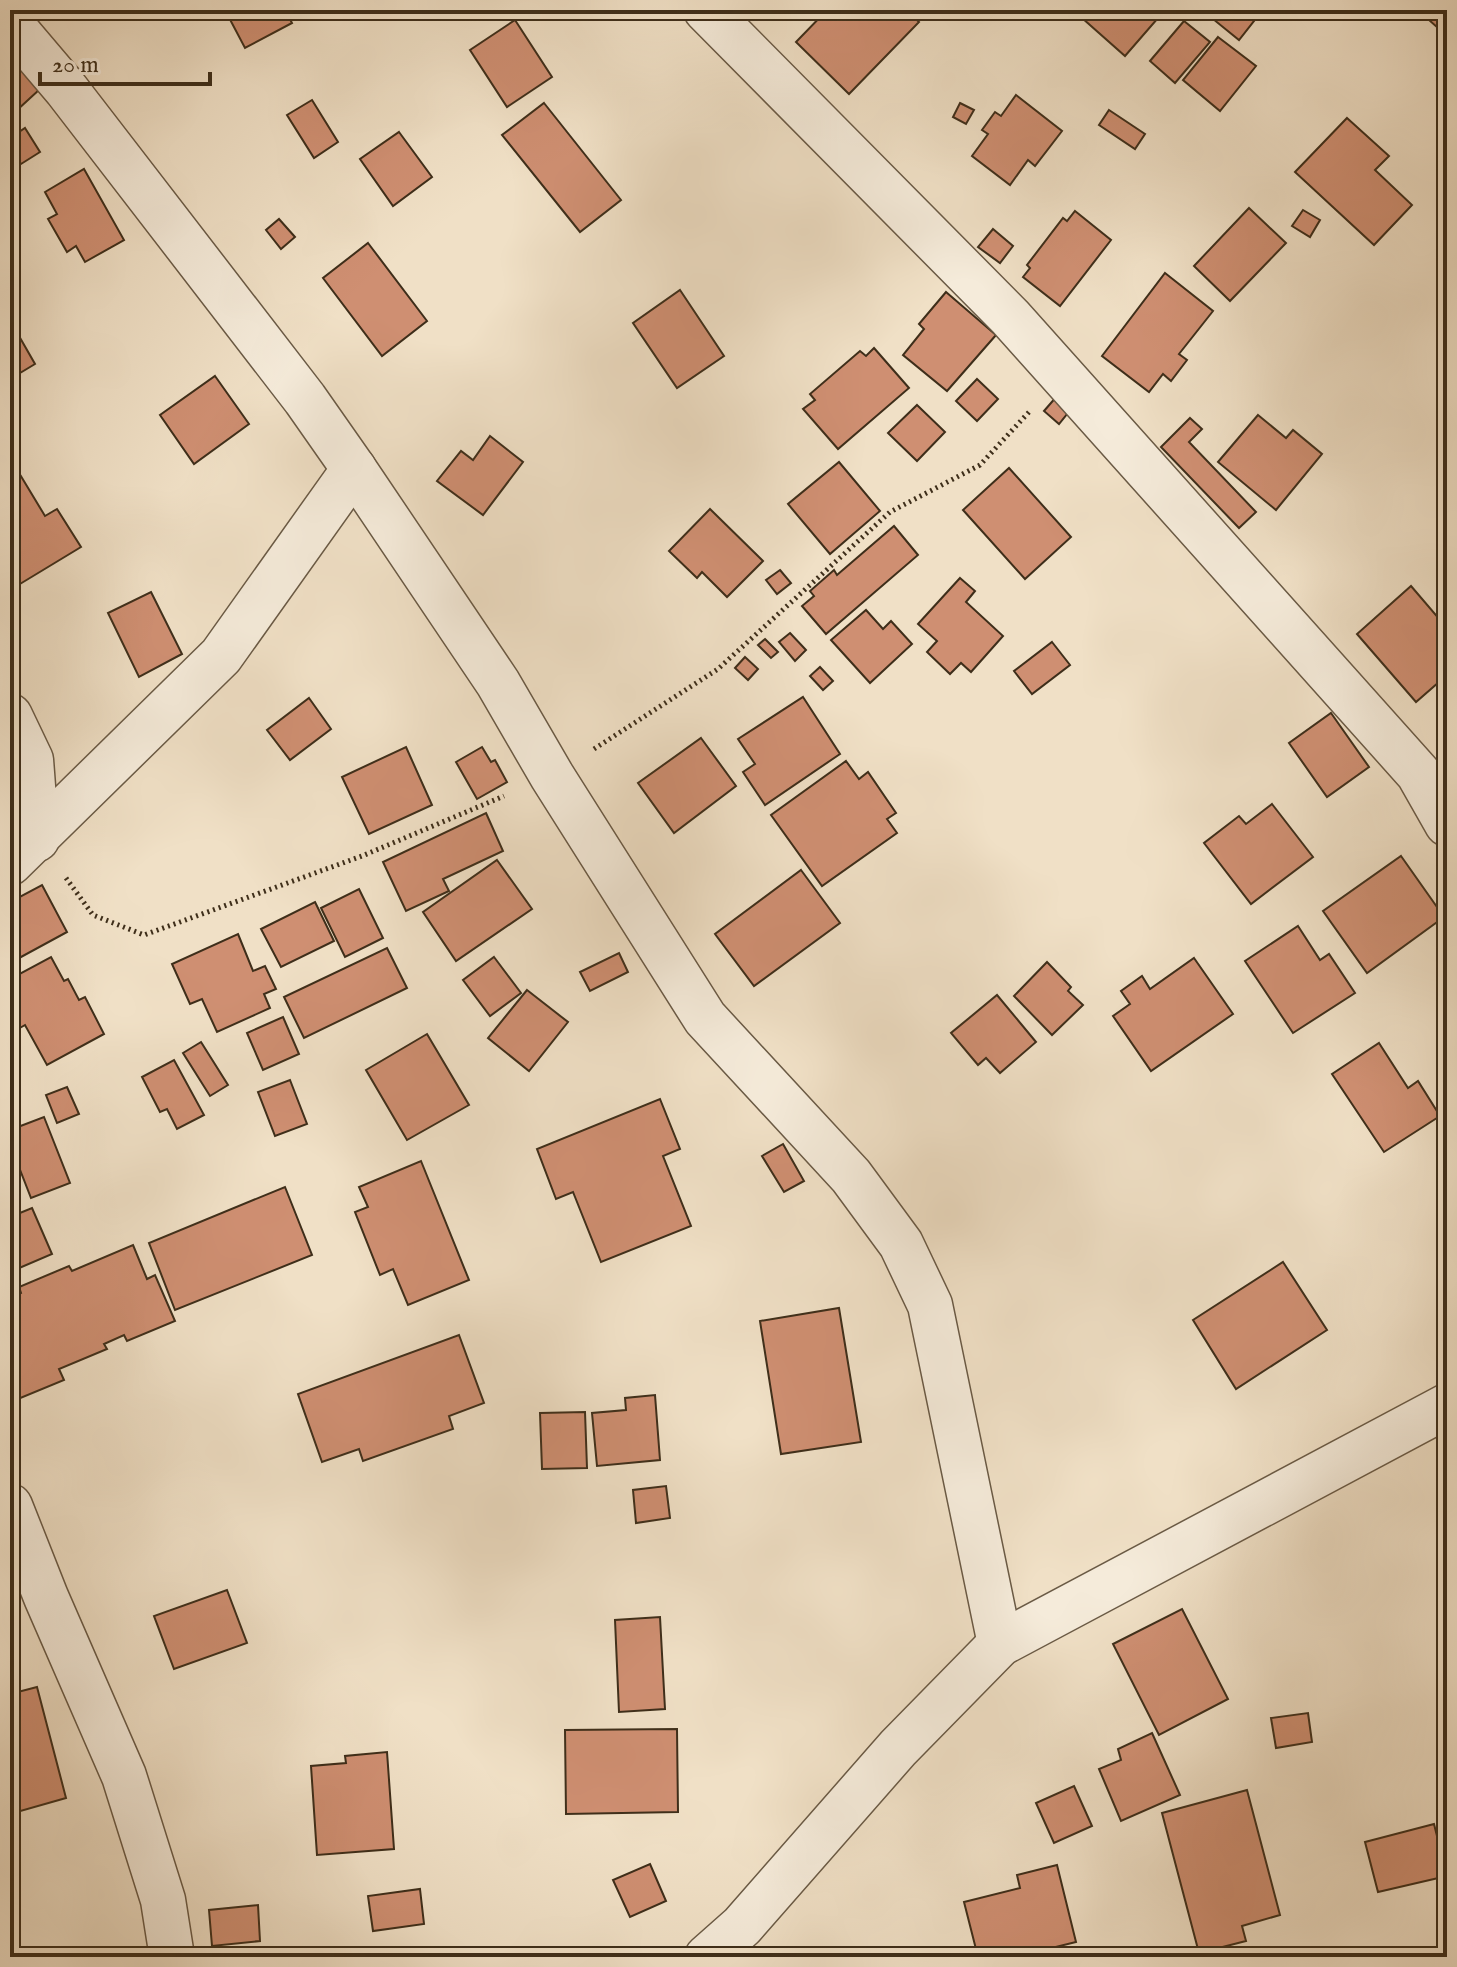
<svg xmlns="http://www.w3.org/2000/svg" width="1457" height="1967" viewBox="0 0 1457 1967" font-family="'IM FELL English',serif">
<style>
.building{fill:#cf8f72;stroke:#3e2e1a;stroke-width:2}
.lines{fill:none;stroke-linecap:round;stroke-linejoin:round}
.street-casing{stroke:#6a5a45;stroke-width:47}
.path{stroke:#3e2e1a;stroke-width:5;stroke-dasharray:2 4;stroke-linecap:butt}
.street{stroke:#f5ebda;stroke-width:44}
</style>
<rect width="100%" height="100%" fill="#f0e0c6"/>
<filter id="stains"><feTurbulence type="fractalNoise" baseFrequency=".0025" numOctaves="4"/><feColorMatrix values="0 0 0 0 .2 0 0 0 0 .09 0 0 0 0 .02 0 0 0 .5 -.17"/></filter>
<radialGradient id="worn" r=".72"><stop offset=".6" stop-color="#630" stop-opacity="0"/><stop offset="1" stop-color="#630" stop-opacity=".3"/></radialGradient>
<g class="building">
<polygon points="225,10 285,10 292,23 245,48"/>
<polygon points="378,10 395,10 386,19"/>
<polygon points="827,10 907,10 919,22 849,94 796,42"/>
<polygon points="1073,10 1165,10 1125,56"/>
<polygon points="1221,10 1259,10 1261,12 1239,40 1213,19"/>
<polygon points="1438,10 1447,10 1447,36 1429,20"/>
<polygon points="515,20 552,77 507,107 470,50"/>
<polygon points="1184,21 1210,42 1175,83 1150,61"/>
<polygon points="1218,37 1256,66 1220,111 1183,80"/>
<polygon points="10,57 40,89 16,111 10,105"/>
<polygon points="1016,95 1062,131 1035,166 1028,160 1010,185 972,156 988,134 982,130 995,112 1001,116"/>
<polygon points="312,100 338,142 314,158 287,115"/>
<polygon points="544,103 621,200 580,232 502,135"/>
<polygon points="960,103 974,110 966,124 953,117"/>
<polygon points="1109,110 1145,134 1135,149 1099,125"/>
<polygon points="1347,118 1389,156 1375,170 1412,205 1374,245 1295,172"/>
<polygon points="25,128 40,152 21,164 10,147 10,138"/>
<polygon points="399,132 432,177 393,206 360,159"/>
<polygon points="84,169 124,240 85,262 76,246 67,252 48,219 57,214 45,192"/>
<polygon points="1249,208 1286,243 1230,301 1194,266"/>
<polygon points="1303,210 1320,220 1310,237 1292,226"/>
<polygon points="1075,211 1111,240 1060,306 1023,277 1030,268 1027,265 1063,218 1067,221"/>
<polygon points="279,219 295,237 281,249 266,230"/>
<polygon points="993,229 1013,246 1000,263 978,247"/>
<polygon points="368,243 427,321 382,356 323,278"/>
<polygon points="1165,273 1213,311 1179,354 1187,360 1171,381 1163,374 1149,392 1102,356"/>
<polygon points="680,290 724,356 677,388 633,323"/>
<polygon points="946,292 996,335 947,391 903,355 924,329 919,324"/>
<polygon points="19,336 35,364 10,379 10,342"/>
<polygon points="874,348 909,388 838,449 803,409 815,400 810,394 860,351 866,356"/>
<polygon points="215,376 249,424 194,464 160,415"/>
<polygon points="977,379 998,399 977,421 956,401"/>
<polygon points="1057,396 1071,409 1059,424 1044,411"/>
<polygon points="917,405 945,432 917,461 888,433"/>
<polygon points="1258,415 1286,438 1293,430 1322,454 1276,510 1218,462"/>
<polygon points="1190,418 1202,429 1189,442 1256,512 1239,528 1161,447"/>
<polygon points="490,436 523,462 483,515 437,481 461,451 473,460"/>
<polygon points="10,458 45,516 57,509 81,547 15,587 10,579"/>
<polygon points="839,462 880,511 830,554 788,504"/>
<polygon points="1009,468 1071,537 1025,579 963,510"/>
<polygon points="710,509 763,561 727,597 702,572 697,578 669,551"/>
<polygon points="894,526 918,555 826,634 802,606 814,596 810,591 834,570 837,575"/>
<polygon points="780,570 791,583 777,594 766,580"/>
<polygon points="960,578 975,591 966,602 1003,636 971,672 961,663 950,674 927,652 937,641 918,624"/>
<polygon points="1411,586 1447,628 1447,675 1416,702 1357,634"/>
<polygon points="151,592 182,654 139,677 108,613"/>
<polygon points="866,610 883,629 891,621 912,644 870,683 831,640"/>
<polygon points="790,633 806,650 795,661 779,642"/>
<polygon points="765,639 778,652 771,658 758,645"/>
<polygon points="1052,642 1070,665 1032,694 1014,671"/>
<polygon points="745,657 758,669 748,680 735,668"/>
<polygon points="820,667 833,681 823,690 810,676"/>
<polygon points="803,697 840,754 765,805 743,772 755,764 738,739"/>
<polygon points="309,698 331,729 290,760 267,730"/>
<polygon points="1331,713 1369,767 1327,797 1289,743"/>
<polygon points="701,738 736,786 674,833 638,783"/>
<polygon points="406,747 432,805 369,834 342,777"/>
<polygon points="482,747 491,762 495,760 507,782 477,799 456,762"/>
<polygon points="846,761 859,779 868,772 896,813 887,819 897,833 822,886 771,815"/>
<polygon points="1272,804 1313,857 1251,904 1204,843 1239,816 1246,824"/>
<polygon points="486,813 503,851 443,879 449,891 406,911 383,862"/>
<polygon points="1401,856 1444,917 1367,973 1323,911"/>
<polygon points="497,860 532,909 456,961 423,912"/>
<polygon points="801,870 840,923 754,986 715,934"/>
<polygon points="42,885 67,932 10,963 10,902"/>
<polygon points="359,889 383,938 345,957 321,908"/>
<polygon points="315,902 334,941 281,967 261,929"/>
<polygon points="1298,926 1320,960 1329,954 1355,993 1293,1033 1245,961"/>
<polygon points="238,934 253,971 265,966 276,989 264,994 270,1008 217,1032 202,999 190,1004 172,964"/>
<polygon points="387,948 407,988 304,1038 284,997"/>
<polygon points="619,953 628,972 590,991 580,972"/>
<polygon points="51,957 64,981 68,979 79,1000 85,997 104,1034 47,1065 25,1025 11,1033 10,1030 10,979"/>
<polygon points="494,957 521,993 490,1016 463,980"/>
<polygon points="1194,958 1233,1014 1151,1071 1113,1016 1130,1004 1121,991 1142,976 1150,989"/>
<polygon points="1047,962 1071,987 1068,991 1083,1005 1052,1035 1014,996"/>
<polygon points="527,990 568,1022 529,1071 488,1038"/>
<polygon points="997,995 1036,1042 1000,1073 986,1058 978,1065 951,1033"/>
<polygon points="283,1017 299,1054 263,1070 247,1033"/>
<polygon points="427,1034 469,1105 407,1140 366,1070"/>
<polygon points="201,1042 228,1085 210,1096 183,1053"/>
<polygon points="1379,1043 1408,1088 1418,1081 1440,1116 1384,1152 1332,1074"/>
<polygon points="174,1060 204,1115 177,1129 167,1109 160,1112 142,1077"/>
<polygon points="290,1080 307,1124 275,1136 258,1092"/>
<polygon points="67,1087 79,1114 57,1123 46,1095"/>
<polygon points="660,1099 680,1149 663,1156 691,1226 601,1262 573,1192 556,1199 537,1149"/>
<polygon points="44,1117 70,1183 31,1198 10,1144 10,1130"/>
<polygon points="783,1144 804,1181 784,1192 762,1156"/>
<polygon points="421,1161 469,1280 408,1305 393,1269 380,1275 355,1212 368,1207 359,1187"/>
<polygon points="10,1165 19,1190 10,1193"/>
<polygon points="285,1187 312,1255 175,1310 149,1243"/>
<polygon points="32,1208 52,1254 10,1272 10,1217"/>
<polygon points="133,1245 147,1279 155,1275 175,1321 127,1341 124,1335 104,1344 107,1349 59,1369 64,1380 18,1399 10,1385 10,1298 21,1293 19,1287 69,1266 72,1271"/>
<polygon points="1283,1262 1327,1330 1236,1389 1193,1320"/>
<polygon points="839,1308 861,1442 781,1454 760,1321"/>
<polygon points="459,1335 484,1403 449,1416 453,1429 363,1461 359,1449 322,1462 298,1394"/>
<polygon points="655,1395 660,1460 597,1466 592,1413 626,1410 625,1398"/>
<polygon points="585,1412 587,1468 542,1469 540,1413"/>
<polygon points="666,1486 670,1518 636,1523 633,1490"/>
<polygon points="227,1590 247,1643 174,1669 154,1616"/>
<polygon points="1182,1609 1228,1699 1159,1735 1113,1644"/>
<polygon points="660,1617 665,1709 619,1712 615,1620"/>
<polygon points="37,1687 66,1798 10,1814 10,1694"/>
<polygon points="1308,1713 1312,1742 1276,1748 1271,1718"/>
<polygon points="677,1729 678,1812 566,1814 565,1730"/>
<polygon points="1152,1733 1180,1795 1121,1821 1099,1769 1121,1760 1118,1749"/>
<polygon points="387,1752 394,1849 317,1855 311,1766 346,1763 345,1756"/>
<polygon points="1074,1786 1092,1826 1054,1843 1036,1803"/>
<polygon points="1247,1790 1280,1915 1242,1926 1246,1941 1199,1953 1162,1813"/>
<polygon points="1434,1824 1447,1876 1378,1892 1365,1842"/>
<polygon points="650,1864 666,1901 630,1917 613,1880"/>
<polygon points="1057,1865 1076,1942 1015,1957 978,1957 964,1902 1020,1888 1017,1875"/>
<polygon points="420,1889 424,1924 373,1931 368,1896"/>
<polygon points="258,1905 260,1941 212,1946 209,1910"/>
</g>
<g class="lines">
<defs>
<g id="street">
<polyline points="706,10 1010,317 1418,773 1447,824"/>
<polyline points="10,23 66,89 305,399 354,469 498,683 552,776 705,1018 851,1176 901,1244 930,1305 1000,1644"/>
<polyline points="10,716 31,760 37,839"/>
<polyline points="10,863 221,656 354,469"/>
<polyline points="10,1506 46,1597 124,1776 163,1900 172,1957"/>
<polyline points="707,1957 742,1926 898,1748 1000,1644 1447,1406"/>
</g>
</defs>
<use href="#street" class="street-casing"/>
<g class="path">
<polyline points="594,749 718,669 890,512 980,465 1029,412"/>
<polyline points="66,878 93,915 144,935 362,856 504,796"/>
</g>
<use href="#street" class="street"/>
</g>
<rect width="1457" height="1967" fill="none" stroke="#f0e0c6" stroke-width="40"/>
<rect x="12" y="12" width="1433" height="1943" fill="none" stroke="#3e2e1a" stroke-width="4"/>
<rect x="20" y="20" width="1417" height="1927" fill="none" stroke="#3e2e1a" stroke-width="2"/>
<path d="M40 72v12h170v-12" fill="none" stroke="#3e2e1a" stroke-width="4"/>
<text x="52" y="72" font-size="24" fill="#3e2e1a" stroke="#f5ebda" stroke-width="6" paint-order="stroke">20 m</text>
<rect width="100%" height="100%" filter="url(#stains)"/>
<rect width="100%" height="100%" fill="url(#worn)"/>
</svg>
